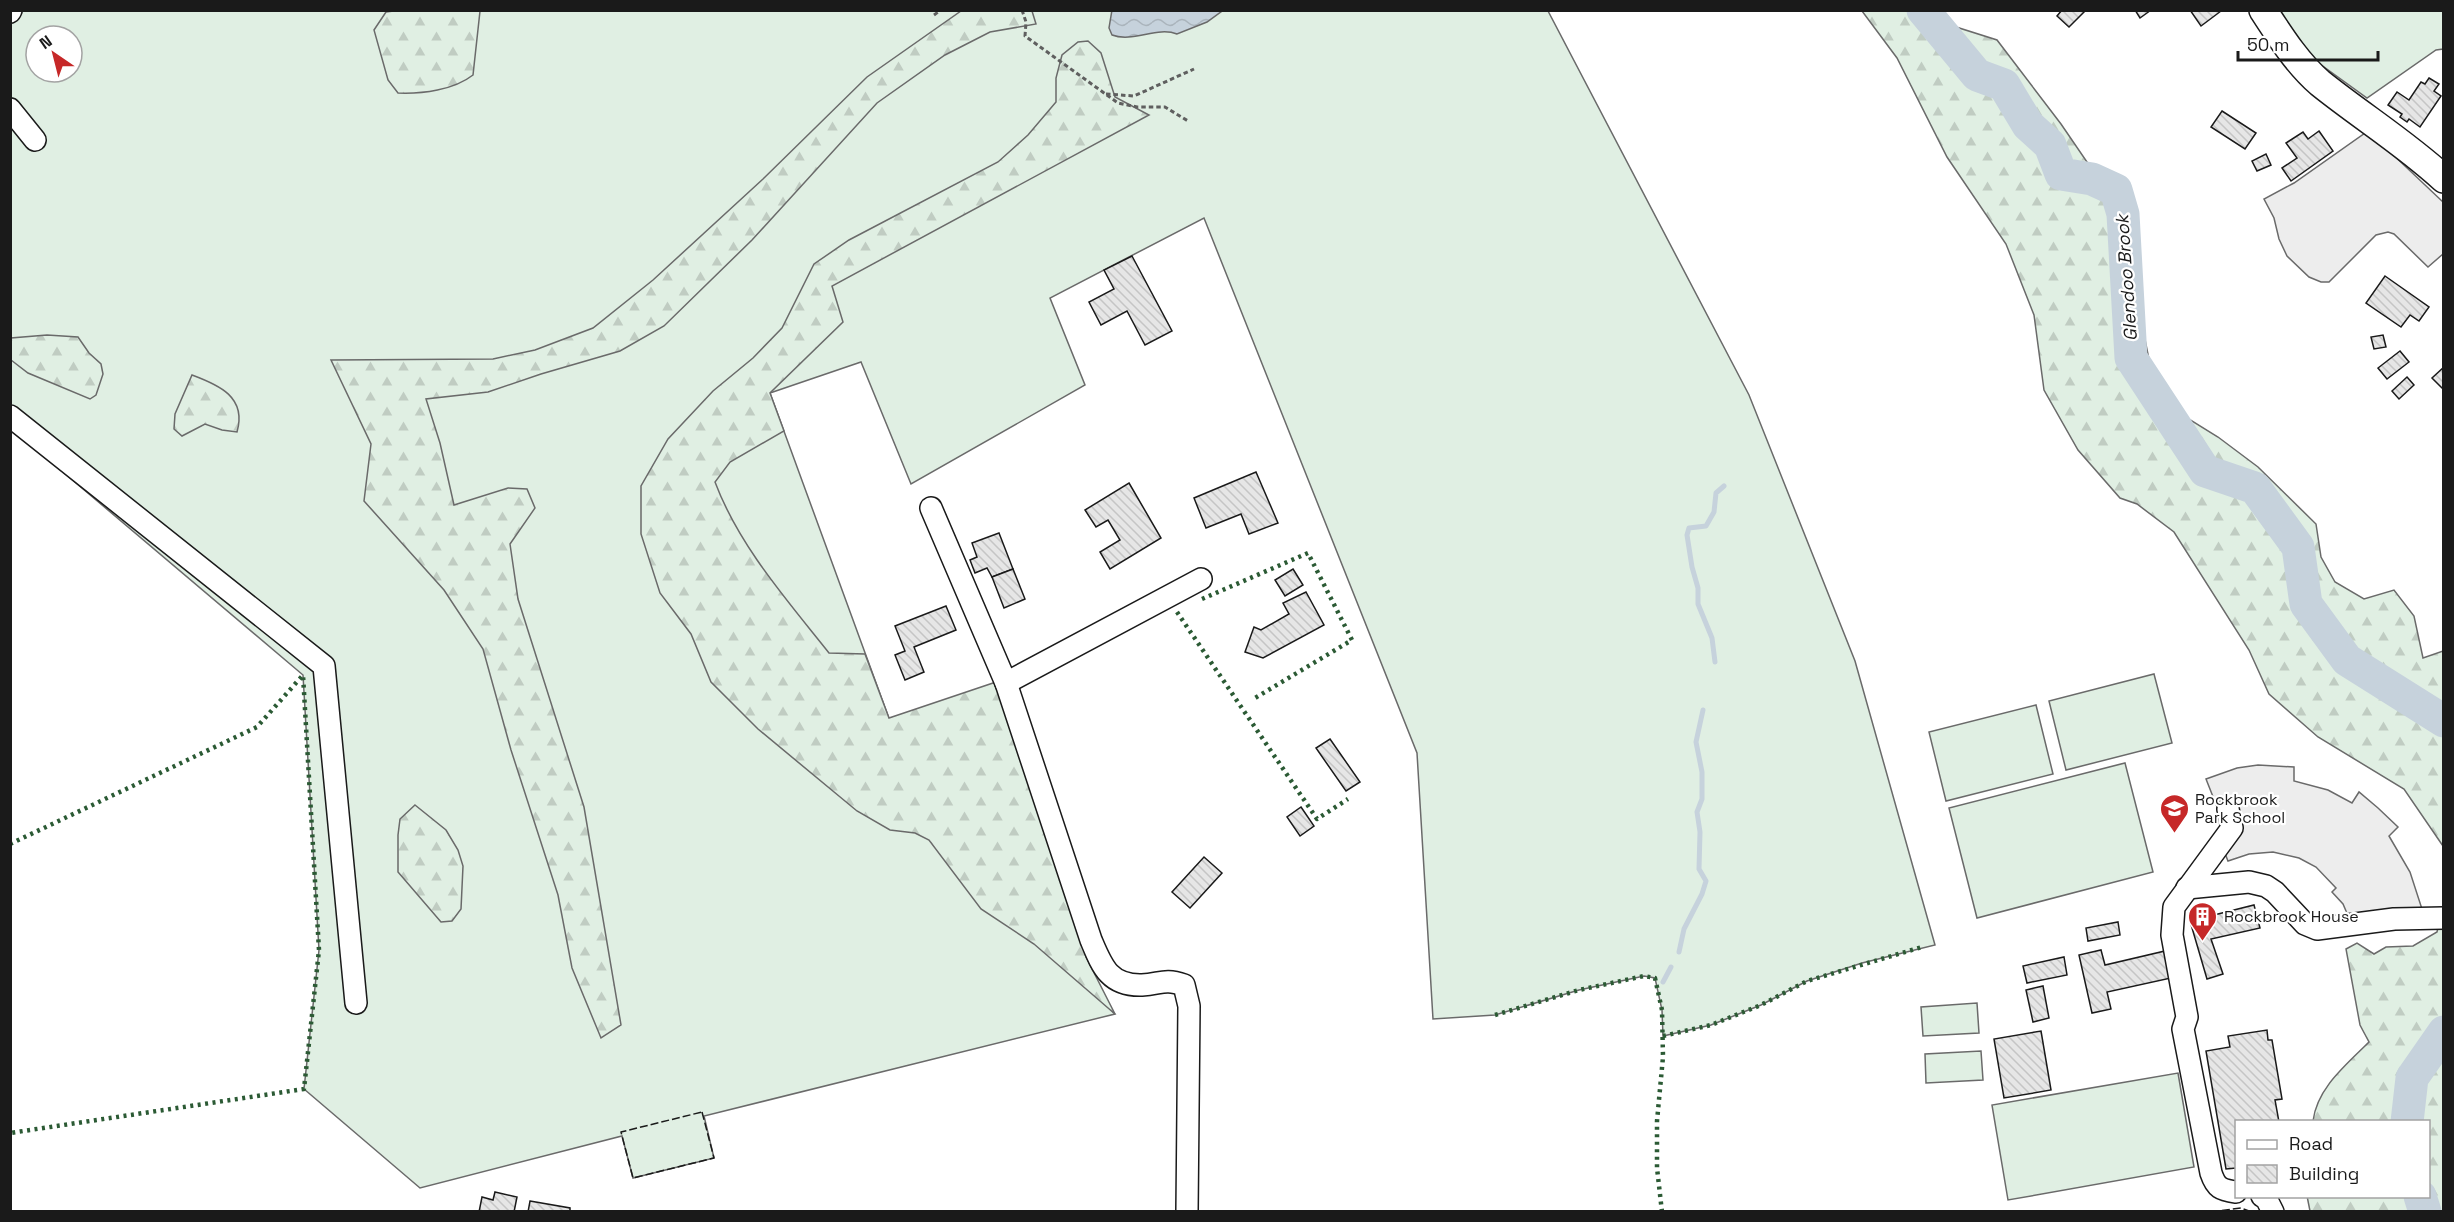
<svg xmlns="http://www.w3.org/2000/svg" width="2454" height="1222" viewBox="0 0 2454 1222" font-family="'Space Grotesk',sans-serif">
<style>
.grass{fill:#e0efe3;stroke:#6a6a6a;stroke-width:1.5;fill-rule:evenodd}
.forest{fill:url(#forest-firs);stroke:#6a6a6a;stroke-width:1.5}
.parking{fill:#ededed;stroke:#6a6a6a;stroke-width:1.5}
.water{fill:url(#water-waves);stroke:#6a6a6a;stroke-width:1.5}
.lines{fill:none;stroke-linecap:round;stroke-linejoin:round}
.stream{stroke:#c6d2dc;stroke-width:5}
.river{stroke:#c6d2dc;stroke-width:33}
.building{fill:url(#building-back-hatch);stroke:#1a1a1a;stroke-width:1.5}
.minor-casing{stroke:#1a1a1a;stroke-width:24}
.major-casing{stroke:#1a1a1a;stroke-width:30}
.path{stroke:#5f5f5f;stroke-width:3;stroke-dasharray:4.5 3;stroke-linecap:butt}
.minor{stroke:#fff;stroke-width:21}
.major{stroke:#fff;stroke-width:27}
.hedge{stroke:#2b5a34;stroke-width:4.5;stroke-dasharray:3 4.5;stroke-linecap:butt}
.fence{stroke:#1a1a1a;stroke-width:1.5;stroke-dasharray:8 3;stroke-linecap:butt}
.labels{text-anchor:middle;dominant-baseline:central;stroke-width:4.5;stroke-linejoin:round;paint-order:stroke}
.poi-label{font-size:16px;fill:#1a1a1a;stroke:#fff;text-anchor:start}
.water-label{font-size:18px;font-style:italic;fill:#1a1a1a;stroke:#fff}
</style>
<defs>
<pattern id="forest-firs" width="22" height="20" patternUnits="userSpaceOnUse" patternTransform="scale(1.5)"><rect width="22" height="20" fill="#e0efe3"/><path d="M5 1l3.5 6h-7zM16 11l3.5 6h-7z" fill="#c0ccc2"/></pattern>
<pattern id="water-waves" width="16" height="10" patternUnits="userSpaceOnUse" patternTransform="scale(1.5)"><rect width="16" height="10" fill="#c6d2dc"/><path d="M0 5q4-4 8 0t8 0" fill="none" stroke="#aab4bc"/></pattern>
<pattern id="building-back-hatch" width="6" height="6" patternUnits="userSpaceOnUse" patternTransform="scale(1.5)"><rect width="6" height="6" fill="#e6e6e6"/><path d="M-1 5l2 2M0 0l6 6M5-1l2 2" fill="none" stroke="#c5c5c5"/></pattern>
</defs>
<rect width="100%" height="100%" fill="#fff"/>
<g class="grass">
<path d="M11,11h1537l201,384 106,266 80,284 -73,18 -55,18 -46,24 -50,20 -48,11 -1,-26 -7,-32 -11,-2 -65,14 -84,25 -62,4 -16,-266 -213,-535 -154,80 35,87 -174,99 -50,-122 -91,31 158,432 187,189 -411,102 10,42 -81,20 -11,-42 -202,52 -116,-99 15,-139 -16,-275 -292,-247zM36,36h36v36h-36z"/>
<polygon points="2279,11 2443,11 2443,49 2436,50 2367,98 2313,59"/>
<polygon points="2154,674 2172,743 2066,770 2049,701"/>
<polygon points="2036,705 2053,774 1946,801 1929,732"/>
<polygon points="2125,763 2153,872 1977,918 1949,808"/>
<polygon points="1977,1003 1979,1033 1923,1036 1921,1007"/>
<polygon points="1981,1051 1983,1080 1926,1083 1925,1054"/>
<polygon points="2178,1073 2194,1167 2008,1200 1992,1105"/>
</g>
<g class="forest">
<path d="M401,10l79,1 -7,64c-19,15 -51,19 -75,18l-10,-13 -14,-50 12,-18z"/>
<polygon points="961,11 1032,11 1036,24 990,32 945,55 877,103 752,240 664,326 620,351 541,374 488,392 426,399 440,443 454,505 508,488 527,489 535,508 510,544 518,599 584,807 621,1025 601,1038 572,968 558,895 511,750 483,649 444,590 364,501 371,444 331,360 493,359 535,350 593,328 653,280 763,179 867,77"/>
<polygon points="1862,11 1928,11 1934,20 1997,40 2061,124 2089,165 2117,182 2134,202 2139,255 2142,325 2153,379 2179,413 2218,437 2258,467 2316,524 2321,557 2335,582 2364,599 2394,590 2414,616 2423,658 2443,651 2443,846 2404,789 2318,737 2269,694 2249,650 2174,532 2137,504 2120,498 2078,450 2044,390 2034,315 2006,244 1947,157 1897,58"/>
<path d="M1088,41l13,12 14,44 34,18 -317,171 11,36 -73,71 14,38 -54,31 -15,20c24,64 72,118 114,171l36,1 24,64 107,-36 64,185 26,90 29,57 -81,-70 -53,-35 -52,-69 -14,-7 -25,-3 -33,-19 -99,-82 -47,-47 -20,-48 -31,-41 -19,-59v-48l27,-47 45,-48 40,-33 29,-30 32,-64 35,-24 149,-78 30,-27 28,-33v-24l6,-23 16,-13z"/>
<polygon points="47,335 78,337 89,353 101,364 103,374 96,395 90,399 28,373 11,360 11,338"/>
<path d="M192,375c27,10 55,22 45,57l-15,-2 -17,-6 -23,12 -8,-7 1,-15z"/>
<polygon points="415,805 446,830 458,850 463,866 461,909 452,921 441,922 398,872 398,835 400,819"/>
<path d="M2443,906v305h-133l-3,-15h121v-74l-115,-1c4,-33 33,-56 56,-79l-9,-17 -14,-76 11,-6 17,11 12,-7 27,-1 24,-14z"/>
</g>
<g class="parking">
<polygon points="2368,131 2443,202 2443,254 2428,267 2394,234 2388,232 2376,235 2329,282 2321,282 2309,277 2287,256 2279,239 2274,218 2264,199 2294,183"/>
<polygon points="2258,765 2294,767 2294,781 2328,790 2352,803 2359,792 2378,808 2398,827 2389,836 2410,872 2422,909 2349,918 2343,904 2332,892 2336,888 2316,867 2299,858 2273,852 2249,854 2228,861 2224,851 2221,817 2206,779 2237,768"/>
</g>
<path class="water" d="M1112,10h110v1l-15,11 -30,12c-20,-8 -44,9 -65,1l-3,-7z"/>
<g class="lines">
<g class="stream">
<polyline points="1715,662 1712,638 1698,604 1698,588 1692,567 1687,535 1689,528 1706,526 1714,512 1716,493 1724,486"/>
<polyline points="1679,952 1684,929 1702,894 1706,881 1699,869 1700,832 1697,812 1702,799 1702,772 1696,742 1703,710"/>
<polyline points="1663,982 1671,967"/>
</g>
<g class="river">
<polyline points="1923,10 1977,75 2004,85 2028,125 2050,145 2061,174 2092,179 2116,190 2123,214 2131,358 2205,471 2255,488 2298,547 2306,604 2347,660 2444,721"/>
<polyline points="2407,1122 2412,1078 2444,1032"/>
<polyline points="2420,1196 2425,1212"/>
</g>
</g>
<g class="building">
<polygon points="2062,10 2086,10 2069,27 2057,16"/>
<polygon points="2135,10 2151,10 2140,18"/>
<polygon points="2190,10 2220,10 2221,11 2201,26"/>
<polygon points="2429,78 2439,84 2434,91 2441,96 2420,127 2409,119 2407,122 2400,117 2402,114 2388,105 2397,92 2409,100 2421,82 2425,84"/>
<polygon points="2222,111 2256,133 2245,149 2211,127"/>
<polygon points="2319,131 2333,151 2291,181 2282,168 2297,158 2286,143 2303,132 2308,139"/>
<polygon points="2266,154 2271,165 2257,171 2252,161"/>
<polygon points="1132,256 1172,331 1145,345 1127,311 1101,325 1089,302 1114,289 1104,270"/>
<polygon points="2385,276 2429,307 2419,321 2410,315 2401,327 2366,303"/>
<polygon points="2383,335 2386,347 2374,349 2371,337"/>
<polygon points="2400,351 2409,362 2387,379 2378,368"/>
<polygon points="2444,367 2444,390 2432,378"/>
<polygon points="2407,377 2414,385 2399,399 2392,391"/>
<polygon points="1256,472 1278,523 1249,534 1241,514 1206,528 1194,498"/>
<polygon points="1129,483 1161,538 1110,569 1100,552 1120,540 1108,520 1096,527 1085,510"/>
<polygon points="999,533 1013,569 992,577 987,568 975,573 970,560 977,557 972,543"/>
<polygon points="1013,569 1025,599 1004,608 992,577"/>
<polygon points="1293,569 1303,585 1285,596 1275,580"/>
<polygon points="1306,592 1324,625 1263,658 1245,652 1254,627 1261,630 1289,614 1283,603"/>
<polygon points="946,606 956,630 914,647 924,672 905,680 895,655 905,651 895,626"/>
<polygon points="1330,739 1360,782 1346,791 1316,748"/>
<polygon points="1301,807 1314,826 1300,836 1287,817"/>
<polygon points="1204,857 1222,873 1190,908 1172,892"/>
<polygon points="2254,905 2260,928 2211,939 2223,974 2207,979 2190,921"/>
<polygon points="2118,922 2120,935 2088,941 2086,928"/>
<polygon points="2101,950 2105,965 2165,951 2171,978 2107,992 2111,1009 2092,1013 2079,955"/>
<polygon points="2064,957 2067,975 2027,983 2023,966"/>
<polygon points="2043,986 2049,1018 2033,1022 2026,990"/>
<polygon points="2267,1030 2268,1040 2272,1040 2282,1099 2275,1100 2279,1122 2236,1122 2236,1168 2226,1169 2206,1051 2230,1047 2228,1036"/>
<polygon points="2041,1031 2051,1090 2004,1098 1994,1039"/>
<polygon points="495,1192 517,1197 514,1212 479,1212 482,1197 493,1200"/>
<polygon points="530,1201 570,1208 570,1212 528,1212"/>
</g>
<g class="lines">
<defs>
<g id="minor">
<polyline points="10,12 11,10"/>
<polyline points="10,109 35,140"/>
<polyline points="10,416 324,666 356,1003"/>
<path d="M931,508l75,175 85,257c11,26 18,46 51,45 19,-1 22,-7 42,0l5,21 -2,206"/>
<polyline points="1006,683 1201,579"/>
<path d="M2228,809l4,19 -58,79 -2,28 15,82 -4,12 28,144c5,15 10,17 25,19"/>
<polyline points="2187,888 2249,882 2266,886 2275,892 2305,924 2317,929 2394,919 2444,918"/>
<polyline points="2262,1196 2266,1198 2273,1212"/>
</g>
<path id="major" d="M2263,10c17,26 34,53 57,73 41,33 85,60 124,96"/>
</defs>
<use href="#minor" class="minor-casing"/>
<use href="#major" class="major-casing"/>
<g class="path">
<polyline points="1022,10 1026,22 1025,36 1118,103 1137,107 1165,107 1188,121"/>
<polyline points="934,15 941,10"/>
<polyline points="1106,94 1134,96 1194,69"/>
</g>
<use href="#minor" class="minor"/>
<use href="#major" class="major"/>
<g class="hedge">
<polyline points="1202,599 1308,553 1352,640 1255,698"/>
<polyline points="1177,612 1317,819 1348,799"/>
<polyline points="10,844 257,727 303,675 319,950 304,1089 10,1133"/>
<polyline points="1495,1015 1579,990 1644,976 1655,978 1662,1010 1663,1057 1657,1121 1657,1168 1662,1212"/>
<polyline points="1663,1036 1711,1025 1761,1005 1807,981 1922,947"/>
</g>
<g class="fence">
<polygon points="702,1112 714,1158 633,1178 621,1132"/>
<polyline points="2211,1212 2241,1208 2252,1212"/>
</g>
</g>
<defs>
<symbol id="school-pin" viewBox="-11 -11 22 30"><path d="M0 17L-7.5 6A9.5 9.5 0 1 1 7.5 6Z" fill="#c62828" stroke="#fff"/><path d="M0-5L7-2L0 1L-7-2ZM-4 1L0 2.5L4 1V4Q0 6-4 4Z" fill="#fff"/></symbol>
<symbol id="building-pin" viewBox="-11 -11 22 30"><path d="M0 17L-7.5 6A9.5 9.5 0 1 1 7.5 6Z" fill="#c62828" stroke="#fff"/><path d="M-4-6H4V6H1V3H-1V6H-4ZM-2.5-4.3h1.7v1.8h-1.7ZM.8-4.3h1.7v1.8H.8ZM-2.5-1h1.7V.8h-1.7ZM.8-1h1.7V.8H.8Z" fill="#fff"/></symbol>
</defs>
<g fill-rule="evenodd">
<use href="#school-pin" x="2158" y="792" width="33" height="45"/>
<use href="#building-pin" x="2186" y="900" width="33" height="45"/>
</g>
<g class="labels">
<g class="poi-label">
<text x="2195" y="799">Rockbrook<tspan x="2195" dy="18">Park School</tspan></text>
<text x="2224" y="916">Rockbrook House</text>
</g>
<g class="water-label">
<text transform="translate(2126 278) rotate(-94)">Glendoo Brook</text>
</g>
</g>
<rect width="2454" height="1222" fill="none" stroke="#1a1a1a" stroke-width="24"/>
<rect x="2235" y="1120" width="195" height="78" fill="#ffffff" stroke="#a3a3a3" stroke-width="1.5"/>
<rect x="2247" y="1140" width="30" height="9" fill="#ffffff" stroke="#a3a3a3" stroke-width="1.5"/>
<text x="2289" y="1150" font-size="18" fill="#1a1a1a">Road</text>
<rect x="2247" y="1165" width="30" height="18" fill="url(#building-back-hatch)" stroke="#a3a3a3" stroke-width="1.5"/>
<text x="2289" y="1180" font-size="18" fill="#1a1a1a">Building</text>
<g transform="translate(54 54) rotate(325)"><circle r="28" fill="#ffffff" stroke="#a3a3a3" stroke-width="1.5"/>
<path d="M0-4.5L10 22L0 15L-10 22Z" fill="#c62828"/>
<text y="-9" font-size="16" font-weight="bold" text-anchor="middle" fill="#1a1a1a">N</text>
</g>
<path d="M2238 51v9h140v-9" fill="none" stroke="#1a1a1a" stroke-width="3"/>
<text x="2247" y="51" font-size="18" fill="#1a1a1a" stroke="#ffffff" stroke-width="4.5" paint-order="stroke">50 m</text>
</svg>
